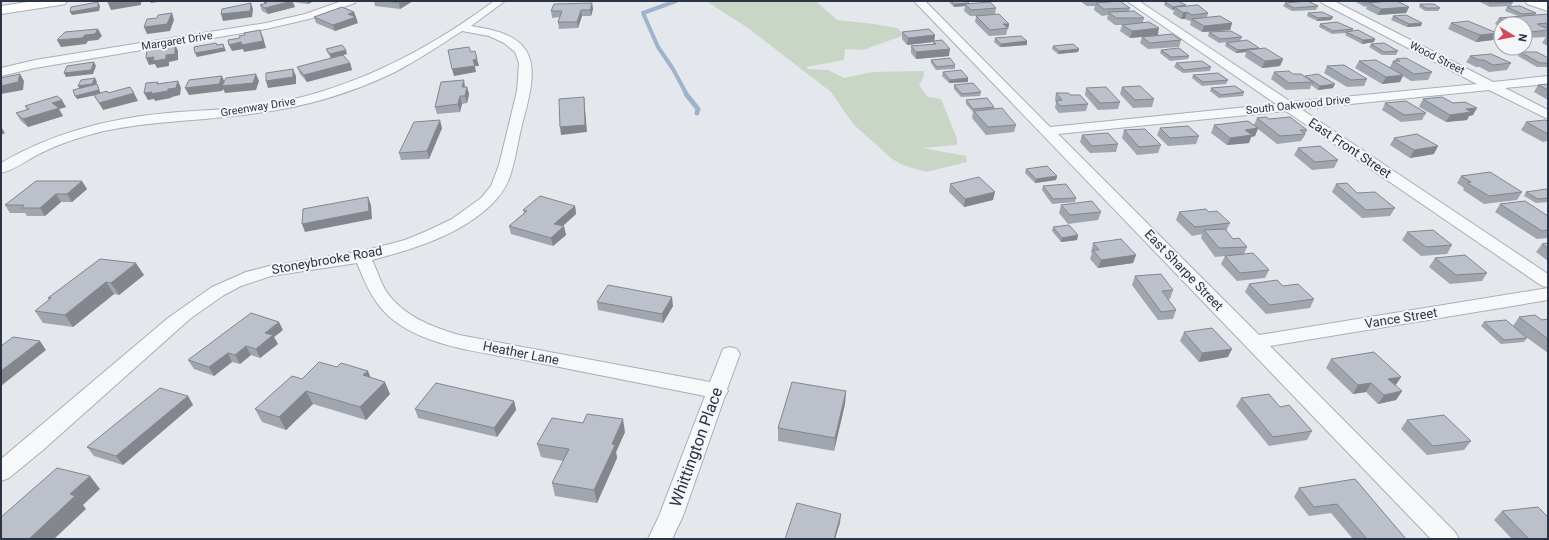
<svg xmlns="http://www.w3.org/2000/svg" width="1549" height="540" viewBox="0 0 1549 540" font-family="Roboto,sans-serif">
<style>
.green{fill:#c9d6c5}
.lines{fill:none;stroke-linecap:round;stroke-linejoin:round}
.stream-far1{stroke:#9fb4cc;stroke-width:4}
.stream{stroke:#9fb4cc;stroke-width:5}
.street-casing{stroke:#a9aeb7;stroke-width:2}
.secondary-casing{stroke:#a9aeb7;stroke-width:2}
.street{fill:#f7f8fa;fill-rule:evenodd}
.secondary{fill:#fff;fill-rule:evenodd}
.wall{fill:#a1a5ae}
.shaded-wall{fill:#83868d}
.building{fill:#bbc0ca;stroke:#83868d}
.labels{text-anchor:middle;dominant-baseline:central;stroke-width:4;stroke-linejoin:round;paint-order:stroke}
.far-street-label{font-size:11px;fill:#2b3445;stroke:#f4f6f9}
.street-label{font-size:13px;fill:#2b3445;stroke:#f4f6f9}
.near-street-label{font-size:16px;fill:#2b3445;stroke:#f4f6f9}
</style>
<rect width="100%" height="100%" fill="#e4e7ec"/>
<polygon class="green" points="706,1 816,1 837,20 874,24 897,28 905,35 863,50 845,49 844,60 806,67 809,69 828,70 844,78 872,72 924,71 924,76 919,85 928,97 941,99 957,139 957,145 922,148 966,156 967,162 926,172 903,165 892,159 853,124 831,92 748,28"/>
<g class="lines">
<polyline class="stream-far1" points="676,1 643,13 658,47 673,69 687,95"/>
<polyline class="stream" points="686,94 698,109 697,113"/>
<defs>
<g id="street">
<polygon points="342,1 356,1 355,3 313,18 266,29 35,68 1,76 1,68 35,60 266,23 305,14"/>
<path d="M494,1h11l-34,25c18,3 43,7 54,23 15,21 1,58 -4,80 -4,17 -6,34 -12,50 -4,10 -10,18 -17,25 -32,31 -78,45 -120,56 5,10 8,21 14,31 17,25 46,36 73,44l251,47 13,-33 7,-2 7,2 3,5 -13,35 1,2 -3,5 -42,120 -11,23h-24l11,-23 46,-120c-59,-12 -117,-23 -176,-35 -42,-8 -98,-13 -133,-39 -21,-15 -30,-37 -39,-59l-86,13 -30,10 -17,9 -33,23 -148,132 -34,28 -8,3v-22l167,-141 44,-31 34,-15 23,-6 94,-15 42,-11 24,-10 23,-11 29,-21 10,-12 8,-21 18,-74 2,-28 -4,-11 -11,-9 -15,-7 -27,-5c-22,14 -44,29 -67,41 -43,21 -91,35 -138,41 -51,8 -103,7 -153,18 -21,5 -43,12 -63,22 -13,6 -26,17 -40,20v-10c51,-30 109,-45 167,-50 30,-3 60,-3 90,-7 87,-13 166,-53 236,-105z"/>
<polygon points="914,1 925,1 1050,127 1276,104 1127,1 1139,1 1291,102 1477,84 1322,3 1321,1 1334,1 1493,82 1548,76 1548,84 1505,88 1548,110 1548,119 1489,90 1301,109 1548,274 1548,287 1542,286 1286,111 1058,134 1259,335 1548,288 1548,300 1270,346 1455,532 1459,539 1431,539"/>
</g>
<g id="secondary">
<polygon points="34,1 67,1 65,4 60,5 1,14 1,6"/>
<polygon points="1525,1 1548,2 1548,11 1527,4"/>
</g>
</defs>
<use href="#street" class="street-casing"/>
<use href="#secondary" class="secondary-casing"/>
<use href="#street" class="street"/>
<use href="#secondary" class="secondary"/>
</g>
<g class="wall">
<polygon points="267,1 314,1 308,4 293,2 295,7 268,14 262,11 260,5 265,3 264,2"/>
<polygon points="374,1 413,1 400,9 375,6"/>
<polygon points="948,1 967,1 969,4 996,8 995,14 1009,24 1006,35 989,36 975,22 976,16 970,16 964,11 965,6 954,7"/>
<polygon points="1080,1 1117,1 1130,8 1129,11 1144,18 1143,22 1158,35 1181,40 1179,47 1148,49 1140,43 1142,37 1130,38 1120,31 1122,25 1115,25 1107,19 1108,15 1102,16 1094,10 1095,6 1087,6"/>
<polygon points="1354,1 1378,1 1377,1 1378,2 1409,7 1406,13 1378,15 1366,9 1367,6 1365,7"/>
<polygon points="1478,1 1510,1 1513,2 1511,6 1490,7"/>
<polygon points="1165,2 1186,5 1185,6 1208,13 1207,17 1232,23 1230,30 1202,32 1190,25 1191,21 1190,21 1185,19 1181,19 1173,14 1174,10 1172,10 1164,5"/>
<polygon points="592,3 593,9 591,16 582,16 578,28 559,29 558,22 560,17 552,18 551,11"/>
<polygon points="1285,3 1318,6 1316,10 1292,11 1283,6"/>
<polygon points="1420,4 1440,8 1438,11 1425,11 1419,7"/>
<polygon points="1507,7 1536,13 1535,15 1548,14 1548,46 1542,43 1546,37 1525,38 1525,24 1501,24 1501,27 1495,24 1499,18 1518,16 1505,11"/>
<polygon points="354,12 358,23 335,31 316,23 314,17"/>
<polygon points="1308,13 1331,20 1317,21 1307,16"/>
<polygon points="1393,16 1421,26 1407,27 1391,20"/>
<polygon points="1451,23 1493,40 1476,42 1448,29"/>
<polygon points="1320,24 1353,29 1352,31 1374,42 1362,44 1345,35 1346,33 1332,34 1319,27"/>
<polygon points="902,32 935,35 934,41 949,56 916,59 911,53 911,46 933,44 933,42 907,45 902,39"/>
<polygon points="1209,32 1242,37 1240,41 1219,43 1208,36"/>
<polygon points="995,38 1027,41 1027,45 1000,47 994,42"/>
<polygon points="1226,43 1258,49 1283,59 1280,66 1262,68 1245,57 1246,52 1236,53 1225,46"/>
<polygon points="1371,44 1398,51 1396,55 1382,55 1369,47"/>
<polygon points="1053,46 1079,49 1078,52 1058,54 1052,49"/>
<polygon points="326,49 347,54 331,58 327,52"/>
<polygon points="1161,50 1189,56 1188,59 1170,61 1160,53"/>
<polygon points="1520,52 1548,58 1548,67 1537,67 1518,56"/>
<polygon points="1470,56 1511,63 1507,70 1489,72 1480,67 1476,67 1466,62"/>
<polygon points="1396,59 1432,72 1428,80 1411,81 1403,76 1400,82 1382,84 1355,68 1359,61 1390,67 1393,61 1395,61"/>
<polygon points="931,60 955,65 955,69 936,70 931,63"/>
<polygon points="350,63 352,70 307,82 300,74 297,67"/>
<polygon points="1176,63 1211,67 1210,71 1183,73 1174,67"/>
<polygon points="1327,66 1367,79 1364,86 1347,87 1324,73"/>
<polygon points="943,72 968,78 968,82 949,83 942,76"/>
<polygon points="1274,72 1305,76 1333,88 1318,90 1311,85 1310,89 1286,90 1271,79"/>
<polygon points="1193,75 1228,80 1226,84 1202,86 1192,78"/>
<polygon points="1548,84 1548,100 1534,92 1538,85"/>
<polygon points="954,85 981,92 980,96 961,97 954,89"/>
<polygon points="465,87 467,87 469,94 467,103 462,104 460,112 437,114 435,107"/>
<polygon points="1122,87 1154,99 1152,107 1133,108 1120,94"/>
<polygon points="1086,88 1120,102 1118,109 1098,110 1085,95"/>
<polygon points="1211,88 1244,92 1243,96 1219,98 1210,91"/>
<polygon points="1056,93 1071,95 1088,104 1086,111 1059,113 1055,108 1056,102 1055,100"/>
<polygon points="1423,99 1473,115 1469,116 1467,120 1446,122 1419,107"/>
<polygon points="966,100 994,107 994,109 1016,125 1014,132 986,135 972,118 973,112 966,104"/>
<polygon points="1385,103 1426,113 1422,120 1401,122 1382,110"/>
<polygon points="25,106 66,107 59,109 63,116 28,127 21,121 16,113 27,110"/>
<polygon points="1257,118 1269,119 1307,130 1304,137 1303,138 1301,141 1277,144 1258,129 1255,136 1251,137 1249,143 1227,145 1211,133 1214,125 1254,125"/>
<polygon points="1548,121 1548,141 1543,142 1521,130 1526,122"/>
<polygon points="442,128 429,159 401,160 399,153"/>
<polygon points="1160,128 1199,136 1196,144 1168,146 1157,135"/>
<polygon points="1124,130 1161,145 1158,153 1137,155 1122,138"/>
<polygon points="1082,135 1118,144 1116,152 1090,153 1080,142"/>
<polygon points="1394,138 1434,154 1410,158 1390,145"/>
<polygon points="1298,148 1338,160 1334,168 1312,170 1294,155"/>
<polygon points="1026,169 1057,176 1056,180 1035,183 1025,173"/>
<polygon points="1461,176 1522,192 1517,200 1484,204 1463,190 1464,188 1457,183"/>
<polygon points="36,181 87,189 72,202 61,202 45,216 27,216 25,213 10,213 5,205"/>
<polygon points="950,184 993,200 964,207 949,192"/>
<polygon points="1336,184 1395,208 1390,216 1362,218 1332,192"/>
<polygon points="1043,186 1076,198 1075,202 1052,204 1042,190"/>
<polygon points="1548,190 1548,202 1536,203 1524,196 1526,192"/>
<polygon points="1500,204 1548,216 1548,238 1537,239 1495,212"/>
<polygon points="1061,205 1101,212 1098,220 1068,224 1059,213"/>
<polygon points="575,206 576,214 563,226 566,235 553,246 511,234 509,226 524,213 523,210"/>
<polygon points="1179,212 1209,212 1230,223 1226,231 1233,239 1247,247 1244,254 1269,270 1265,278 1237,281 1221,264 1225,256 1215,257 1201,238 1202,234 1192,236 1176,220"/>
<polygon points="1053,227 1078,235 1077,240 1061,242 1052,231"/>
<polygon points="1407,232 1452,245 1447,254 1421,256 1402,240"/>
<polygon points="1093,243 1136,255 1133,263 1098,268 1090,259 1092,253 1091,252"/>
<polygon points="1548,243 1548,261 1536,252 1542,244"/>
<polygon points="1435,258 1487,273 1482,281 1450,284 1429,267"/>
<polygon points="100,259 144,275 119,295 114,294 73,327 43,323 35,311 50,300 48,298"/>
<polygon points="1135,276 1173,290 1170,299 1168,299 1176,310 1173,319 1158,320 1132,285"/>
<polygon points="1249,284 1314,299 1310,308 1266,314 1245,292"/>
<polygon points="597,302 673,306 663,323 598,310"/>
<polygon points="1519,317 1542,320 1548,319 1548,353 1522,334 1527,338 1524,342 1501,344 1481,326 1484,322 1513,326"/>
<polygon points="283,330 274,337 278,344 260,358 251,355 240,364 232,362 214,376 194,369 188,360"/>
<polygon points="1184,332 1228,357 1199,362 1180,341"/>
<polygon points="1331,359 1401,377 1395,386 1402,391 1396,400 1378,404 1366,392 1353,394 1326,368"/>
<polygon points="337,367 368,371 370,377 390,394 366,420 313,404 286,430 262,422 255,409 302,379"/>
<polygon points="846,391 845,404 834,451 778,441 778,428"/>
<polygon points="188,396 193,405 123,465 94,456 87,447"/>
<polygon points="1241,398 1312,431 1307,440 1269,446 1236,406"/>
<polygon points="514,401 516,410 497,437 418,418 415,409"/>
<polygon points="1407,420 1471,441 1464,450 1427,455 1401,429"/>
<polygon points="625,432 616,452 617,458 597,503 555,496 552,483 563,461 541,457 537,444"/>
<polygon points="1355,479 1406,539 1353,539 1331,513 1309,516 1294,497 1299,488"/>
<polygon points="1502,511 1548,539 1512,539 1494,520"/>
</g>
<g class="shaded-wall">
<polygon points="123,1 141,1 141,5 111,10 108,3"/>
<polygon points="150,1 164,1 151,3"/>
<polygon points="292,1 295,7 268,14 265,8"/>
<polygon points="307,1 314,1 308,4"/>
<polygon points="401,1 413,1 400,9 399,3"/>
<polygon points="98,2 100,6 99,11 72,15 70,12"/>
<polygon points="251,3 253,9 252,17 223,21 221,14"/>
<polygon points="592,3 593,9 591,16 590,10"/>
<polygon points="969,3 969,6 965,4 965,6 954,7 954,4"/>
<polygon points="1186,5 1185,9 1175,7 1174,10 1172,10 1173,7"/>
<polygon points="1409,7 1406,13 1378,15 1381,9"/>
<polygon points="581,10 582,16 578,28 577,22"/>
<polygon points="354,12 358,23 335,31 333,25 348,14"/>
<polygon points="1187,12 1185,19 1181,19 1183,13"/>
<polygon points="172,13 174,20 170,31 147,34 144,27"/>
<polygon points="1333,17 1331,20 1317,21 1318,18"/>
<polygon points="1232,23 1230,30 1202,32 1204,26"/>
<polygon points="1422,23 1421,26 1407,27 1409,24"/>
<polygon points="1003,24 1009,24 1008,30 1008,28"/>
<polygon points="1159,28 1158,35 1130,38 1132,31"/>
<polygon points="98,29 102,36 98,40 88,41 86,44 61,47 57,40 85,35"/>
<polygon points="260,30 263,37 266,48 244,52 243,49 232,51 229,45"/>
<polygon points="1497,33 1493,40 1476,42 1480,35"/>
<polygon points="935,35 934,42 933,41 933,42 907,45 908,38"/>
<polygon points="1375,39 1374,42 1362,44 1363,40"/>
<polygon points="1027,41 1027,45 1000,47 1001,44"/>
<polygon points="175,44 178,51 178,60 169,62 169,66 157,68 155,64 149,65 146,58 166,55"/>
<polygon points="223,44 226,51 197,57 195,53"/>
<polygon points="1259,48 1258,51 1247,50 1246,52 1236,53 1238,50"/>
<polygon points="950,49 949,56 916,59 916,52"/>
<polygon points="1079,49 1078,52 1058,54 1059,51"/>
<polygon points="346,50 347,54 331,58 330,54"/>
<polygon points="477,59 479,66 475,66 476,72 454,76 452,69 473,60"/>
<polygon points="1283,59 1280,66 1262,68 1265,61"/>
<polygon points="94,62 96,66 93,74 66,77 64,73"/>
<polygon points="350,63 352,70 307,82 304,75"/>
<polygon points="293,69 296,76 296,84 268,88 266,81"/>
<polygon points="20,74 24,81 23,90 1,94 1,86"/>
<polygon points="256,74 259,81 256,90 225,93 223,89 222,91 189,95 185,88 222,76 225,83"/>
<polygon points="1403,75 1400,82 1382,84 1386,77"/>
<polygon points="95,78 97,82 94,88 80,89 78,86"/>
<polygon points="968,78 968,82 949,83 950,80"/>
<polygon points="464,80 465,87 462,87"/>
<polygon points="178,81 181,88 180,95 172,97 171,98 155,101 154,99 148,100 144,93 168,89"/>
<polygon points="97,84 101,94 77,99 75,96"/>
<polygon points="1335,84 1333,88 1318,90 1320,86"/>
<polygon points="467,87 469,94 467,103 465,96"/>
<polygon points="134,93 138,101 103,110 99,103"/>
<polygon points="460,96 462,104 460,112 458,104"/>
<polygon points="584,97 587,132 561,135 560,127"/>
<polygon points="62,100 66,107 59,109 63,116 28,127 23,119 52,103"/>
<polygon points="1477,108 1473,115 1469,116 1467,120 1446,122 1450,115 1466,109"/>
<polygon points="440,120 442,128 429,159 427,151"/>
<polygon points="1,127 5,133 1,135"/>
<polygon points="1258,128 1255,136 1251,137 1249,143 1227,145 1230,138 1245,130"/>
<polygon points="1438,146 1434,154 1410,158 1414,150"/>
<polygon points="1057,176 1056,180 1035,183 1036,179"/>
<polygon points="82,181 87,189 72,202 67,194"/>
<polygon points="995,192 993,200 964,207 965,199"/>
<polygon points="56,194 61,202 45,216 40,208"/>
<polygon points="368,197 371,205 372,219 305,232 302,224"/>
<polygon points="575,206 576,214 556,232 554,224"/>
<polygon points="564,226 566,235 553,246 551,238"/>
<polygon points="1078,235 1077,240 1061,242 1062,238"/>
<polygon points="1136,255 1133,263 1098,268 1101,260"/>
<polygon points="136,263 144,275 119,295 111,283"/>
<polygon points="106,282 114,294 73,327 65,315"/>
<polygon points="672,297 673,306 663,323 662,314"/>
<polygon points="279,322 283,330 274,337 278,344 260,358 256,349 265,333"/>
<polygon points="40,341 46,350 1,386 1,371"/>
<polygon points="246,346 251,355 240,364 235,355"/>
<polygon points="1232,349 1228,357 1199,362 1202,353"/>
<polygon points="228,353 232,362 214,376 209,367"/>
<polygon points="368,371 373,384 363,375"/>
<polygon points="1401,377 1395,386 1388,379"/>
<polygon points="385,382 390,394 366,420 360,407"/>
<polygon points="1371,383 1366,392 1353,394 1358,385"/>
<polygon points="306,391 313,404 286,430 279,417"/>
<polygon points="846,391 845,404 834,451 835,438"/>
<polygon points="1402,391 1396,400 1378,404 1384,395"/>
<polygon points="188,396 193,405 123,465 116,456"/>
<polygon points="514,401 516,410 497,437 494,428"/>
<polygon points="623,419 625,432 616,452 617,458 597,503 594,490 612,444"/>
<polygon points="90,476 100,489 83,505 86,509 54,539 29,539 70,494"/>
<polygon points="841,514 840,523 835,539 834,539"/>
</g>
<g class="building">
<polygon points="108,1 123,1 108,3"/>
<polygon points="267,1 292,1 265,8 260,5 267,3 264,2"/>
<polygon points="385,1 401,1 399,3"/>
<polygon points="951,1 967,1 969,3 954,4"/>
<polygon points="1120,1 1130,8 1104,9 1096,3"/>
<polygon points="1171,1 1178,1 1186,5 1173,7 1165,2"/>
<polygon points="1308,1 1318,6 1294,8 1285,3"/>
<polygon points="1362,1 1376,1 1378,2 1366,3"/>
<polygon points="1389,1 1397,1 1409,7 1381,9 1369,3"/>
<polygon points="1486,1 1510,1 1513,2 1492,3"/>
<polygon points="98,2 98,7 70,12 71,7"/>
<polygon points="990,2 996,8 971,10 965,4"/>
<polygon points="251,3 250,11 221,14 222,9"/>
<polygon points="592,3 590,10 581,10 577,22 558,22 562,11 551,11 554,4"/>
<polygon points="1420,4 1434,4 1440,8 1426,8"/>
<polygon points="1198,5 1208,13 1192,15 1187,12 1183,13 1175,7"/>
<polygon points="1520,6 1536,13 1522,14 1507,7"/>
<polygon points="342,7 354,12 348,14 356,17 333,25 314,17"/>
<polygon points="1134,11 1144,18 1116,18 1108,12"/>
<polygon points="1322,12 1333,17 1318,18 1308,13"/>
<polygon points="172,13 167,24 144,27 147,19 157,18 158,15"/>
<polygon points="999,14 1009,24 1003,24 1008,28 990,30 976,16"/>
<polygon points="1548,14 1548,23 1537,24 1548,29 1548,30 1530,32 1525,29 1525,24 1513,24 1499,18"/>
<polygon points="1406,15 1422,23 1409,24 1393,16"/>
<polygon points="1220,16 1232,23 1204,26 1192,19"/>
<polygon points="1468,21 1497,33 1480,35 1451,23"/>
<polygon points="1149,22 1159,28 1132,31 1122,25"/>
<polygon points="1337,22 1353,29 1333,31 1320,24"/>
<polygon points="98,29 95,34 85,35 82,38 57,40 65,32"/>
<polygon points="929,29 935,35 908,38 902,32"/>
<polygon points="260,30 263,41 242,45 241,42 229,45 228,40 240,38 239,36 245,35 244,33"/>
<polygon points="1358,30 1375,39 1363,40 1346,32"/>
<polygon points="1231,31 1242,37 1220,39 1209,32"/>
<polygon points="1172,34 1181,40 1150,43 1142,37"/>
<polygon points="1021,36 1027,41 1001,44 995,38"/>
<polygon points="942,40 950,49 916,52 911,46 936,44 933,41"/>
<polygon points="1247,40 1259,48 1238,50 1226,43"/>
<polygon points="216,43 217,45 223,44 224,48 195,53 194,47"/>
<polygon points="1384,43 1398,51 1384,52 1371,44"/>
<polygon points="175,44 175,54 166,55 166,59 153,61 154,57 146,58 147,50"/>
<polygon points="1073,44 1079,49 1059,51 1053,46"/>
<polygon points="342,45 346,50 330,54 326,49"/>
<polygon points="469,47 471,52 475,51 477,59 473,60 475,66 452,69 448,50"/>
<polygon points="1179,48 1189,56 1171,57 1161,50"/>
<polygon points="1265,48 1283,59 1265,61 1247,50"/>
<polygon points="1520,52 1537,52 1548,58 1548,63 1540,63"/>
<polygon points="1491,54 1511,63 1493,65 1484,60 1479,60 1470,56"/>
<polygon points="343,55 350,63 304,75 297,67"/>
<polygon points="950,58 955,65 937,67 931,60"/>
<polygon points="1406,58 1432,72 1414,74 1393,61 1400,61 1396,59"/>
<polygon points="1376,60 1403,75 1386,77 1359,61"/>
<polygon points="1202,61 1211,67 1184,70 1176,63"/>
<polygon points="94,62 91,70 64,73 67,66"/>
<polygon points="1344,65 1367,79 1351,80 1327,66"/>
<polygon points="293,69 293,77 266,81 266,73"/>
<polygon points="961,70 968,78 950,80 943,72"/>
<polygon points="1289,71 1293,74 1301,74 1313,82 1289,83 1274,72"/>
<polygon points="1218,73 1228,80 1203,82 1193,75"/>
<polygon points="20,74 18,82 1,86 1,78"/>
<polygon points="256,74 253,83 222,86 226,78"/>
<polygon points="1318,74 1335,84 1320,86 1305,76"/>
<polygon points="222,76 219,84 185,88 189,80"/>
<polygon points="95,78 92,84 78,86 81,80"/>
<polygon points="464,80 462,87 467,87 465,96 460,96 458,104 435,107 441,82"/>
<polygon points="178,81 176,88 168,89 168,91 151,94 152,92 144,93 146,83 158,82 157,84"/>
<polygon points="973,83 981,92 962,94 954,85"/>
<polygon points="97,84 99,90 75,96 73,90"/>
<polygon points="1548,84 1548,90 1538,85"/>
<polygon points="1140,86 1154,99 1135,100 1122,87"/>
<polygon points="1235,86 1244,92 1221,95 1211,88"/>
<polygon points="130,87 134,93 99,103 94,95 107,91 108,93"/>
<polygon points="1106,87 1120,102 1100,103 1086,88"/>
<polygon points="1056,93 1068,93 1071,95 1080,95 1088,104 1060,106 1056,101 1062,100"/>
<polygon points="57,96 62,100 52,103 59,108 23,119 16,113 29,109 25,106"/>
<polygon points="584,97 585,125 560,127 559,99"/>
<polygon points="1442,97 1453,103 1465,102 1477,108 1466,109 1471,112 1450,115 1423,99"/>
<polygon points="987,98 994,107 973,109 966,100"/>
<polygon points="1406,101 1426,113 1404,115 1385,103"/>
<polygon points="1002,108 1016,125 988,127 974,111"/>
<polygon points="1266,117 1269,119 1290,117 1307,130 1300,130 1305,134 1280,136 1257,118"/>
<polygon points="440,120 427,151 399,153 414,122"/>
<polygon points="1545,120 1548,121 1548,134 1526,122"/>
<polygon points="1248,121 1258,128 1245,130 1252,135 1230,138 1214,125"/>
<polygon points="1188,126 1199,136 1170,138 1160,128"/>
<polygon points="1145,129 1161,145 1139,147 1124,130"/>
<polygon points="1108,133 1118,144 1092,146 1082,135"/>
<polygon points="1417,134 1438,146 1414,150 1394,138"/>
<polygon points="1320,146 1338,160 1315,162 1298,148"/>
<polygon points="1047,166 1057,176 1036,179 1026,169"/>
<polygon points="1490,172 1522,192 1489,196 1467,183 1471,182 1461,176"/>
<polygon points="979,177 995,192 965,199 950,184"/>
<polygon points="36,181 82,181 67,194 56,194 40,208 22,208 24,205 5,205"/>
<polygon points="1347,183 1357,193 1375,192 1395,208 1366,210 1336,184"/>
<polygon points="1066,184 1076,198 1053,199 1043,186"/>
<polygon points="1546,189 1548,190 1548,198 1538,199 1526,192"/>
<polygon points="540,196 575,206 554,224 564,226 551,238 509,226 527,211 523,210"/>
<polygon points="368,197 369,211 302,224 303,209"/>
<polygon points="1092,201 1101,212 1070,215 1061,205"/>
<polygon points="1525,201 1548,216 1548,230 1542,231 1500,204"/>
<polygon points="1206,209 1209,212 1217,211 1230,223 1195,227 1179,212"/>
<polygon points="1069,225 1078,235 1062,238 1053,227"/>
<polygon points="1225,229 1233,239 1239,238 1247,247 1219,248 1204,230"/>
<polygon points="1433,230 1452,245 1426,247 1407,232"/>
<polygon points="1121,239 1136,255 1101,260 1093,250 1099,250 1093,243"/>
<polygon points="1548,243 1548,248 1542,244"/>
<polygon points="1253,253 1269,270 1240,273 1225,256"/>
<polygon points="1465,255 1487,273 1456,275 1435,258"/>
<polygon points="100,259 136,263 111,283 106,282 65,315 35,311 51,298 48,298"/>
<polygon points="1161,274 1173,290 1162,291 1176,310 1161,312 1135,276"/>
<polygon points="1277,280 1283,286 1298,284 1314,299 1270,305 1249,284"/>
<polygon points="608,285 672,297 662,314 597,302"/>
<polygon points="251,313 279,322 265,333 273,335 256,349 246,346 235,355 228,353 209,367 188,360"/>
<polygon points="1535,315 1542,320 1548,319 1548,339 1519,317"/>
<polygon points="1506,320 1527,338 1504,340 1484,322"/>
<polygon points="1212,328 1232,349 1202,353 1184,332"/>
<polygon points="13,337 40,341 1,371 1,346"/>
<polygon points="1374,352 1401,377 1388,379 1402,391 1384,395 1371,383 1358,385 1331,359"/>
<polygon points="319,362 337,367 341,363 368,371 363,375 385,382 360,407 306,391 279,417 255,409 292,376 302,379"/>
<polygon points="792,382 846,391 835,438 778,428"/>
<polygon points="436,383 514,401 494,428 415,409"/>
<polygon points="160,388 188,396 116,456 87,447"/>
<polygon points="1269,394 1280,407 1289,405 1312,431 1273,437 1241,398"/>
<polygon points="587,414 623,419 612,444 615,445 594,490 552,483 569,449 537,444 552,418 583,423"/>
<polygon points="1444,415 1471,441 1433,446 1407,420"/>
<polygon points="57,468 90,476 70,494 75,496 29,539 1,539 1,517"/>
<polygon points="1355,479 1406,539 1367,539 1337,504 1314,507 1299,488"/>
<polygon points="797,503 841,514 834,539 785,539"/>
<polygon points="1538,507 1548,517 1548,539 1529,539 1502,511"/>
</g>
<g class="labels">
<g class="far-street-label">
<text transform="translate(177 41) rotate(-9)">Margaret Drive</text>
<text transform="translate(1437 58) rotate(27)">Wood Street</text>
<text transform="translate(1298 105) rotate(-6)">South Oakwood Drive</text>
<text transform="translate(258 107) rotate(-9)">Greenway Drive</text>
</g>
<g class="street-label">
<text transform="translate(1350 148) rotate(34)">East Front Street</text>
<text transform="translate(327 260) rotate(-10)">Stoneybrooke Road</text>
<text transform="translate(1184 270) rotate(46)">East Sharpe Street</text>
<text transform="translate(1401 318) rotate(-9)">Vance Street</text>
<text transform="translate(521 353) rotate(11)">Heather Lane</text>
</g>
<g class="near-street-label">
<text transform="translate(696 447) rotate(-70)">Whittington Place</text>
</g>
</g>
<rect width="1549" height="540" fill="none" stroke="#2b3445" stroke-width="4"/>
<g transform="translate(1513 36) rotate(100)"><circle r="19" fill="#f4f6f9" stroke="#a4a8b1"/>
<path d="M0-3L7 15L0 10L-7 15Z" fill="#d1495b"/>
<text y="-6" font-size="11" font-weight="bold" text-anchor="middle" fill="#2b3445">N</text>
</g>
</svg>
